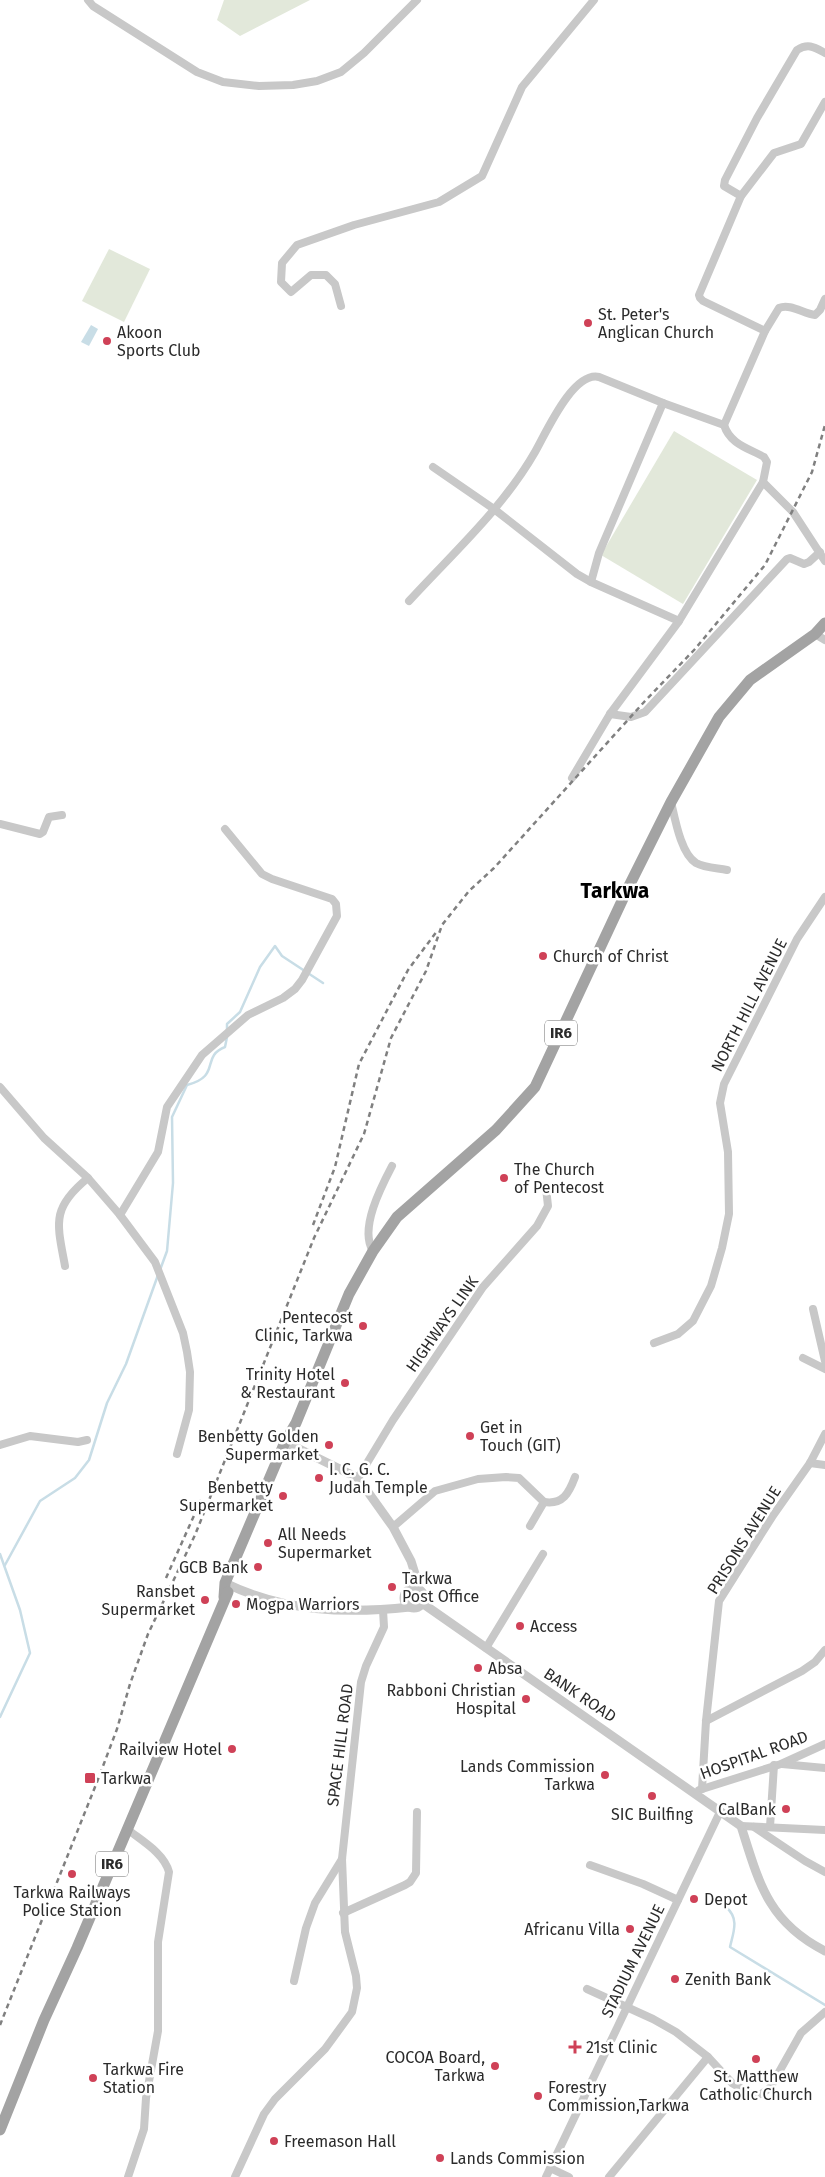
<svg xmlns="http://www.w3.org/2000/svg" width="825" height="2177" viewBox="0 0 825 2177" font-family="'Fira Sans',sans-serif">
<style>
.green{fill:#e2e8da}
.water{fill:#c8dde6}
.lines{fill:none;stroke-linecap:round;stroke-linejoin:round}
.stream{stroke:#c8dde6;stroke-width:2.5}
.minor{stroke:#c8c8c8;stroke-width:8}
.tertiary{stroke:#c8c8c8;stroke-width:9}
.primary{stroke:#a3a3a3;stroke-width:11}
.rail{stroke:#808080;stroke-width:2.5;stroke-dasharray:5 4;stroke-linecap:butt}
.poi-dot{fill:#cf4157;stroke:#fff;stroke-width:2}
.labels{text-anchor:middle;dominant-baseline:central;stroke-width:5;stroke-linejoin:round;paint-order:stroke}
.shield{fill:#fff;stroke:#6b6b6b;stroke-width:1}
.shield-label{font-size:15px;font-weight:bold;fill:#2b2b2b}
.poi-label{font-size:16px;fill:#2b2b2b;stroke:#fff;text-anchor:start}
.street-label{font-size:16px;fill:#2b2b2b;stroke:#fff}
.district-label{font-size:21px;font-weight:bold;fill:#000;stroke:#fff}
</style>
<rect width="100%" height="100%" fill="#fff"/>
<g class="green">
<polygon points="224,0 310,0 240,36 217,20"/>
<polygon points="109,249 150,269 124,322 82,301"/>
<polygon points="674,431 757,480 683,604 601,555"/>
</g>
<polygon class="water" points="91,325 98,329 89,346 81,342"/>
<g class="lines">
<g class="stream">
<polyline points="227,1031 227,1024 240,1012 260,967 275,946 282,956 323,983"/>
<path d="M160,1270l7,-19 6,-68 -1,-66 15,-32c35,-9 13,-28 38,-38l2,-10"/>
<polyline points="0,1554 20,1610 30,1653 0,1717"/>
<polyline points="5,1565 40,1501 75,1478 89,1460 107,1403 126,1364 158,1275"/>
<path d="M726,1907c14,12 7,26 4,40l95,58"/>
</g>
<g class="minor">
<polyline points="88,0 93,6 197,72 223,82 259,86 293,85 317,81 341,72 364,53 417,0"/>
<path d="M741,196l-17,-10 1,-6 32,-62 40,-68c11,-7 17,-3 28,3"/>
<polyline points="341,306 335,284 326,275 311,275 291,292 281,282 282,263 297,245 354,225 439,202 482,176 522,87 594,0"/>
<polyline points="765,331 703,301 700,298 699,295 741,196 774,153 801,144 825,102"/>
<path d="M724,425c6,19 24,23 40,32l3,5 -4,20 30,30 32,49"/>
<polyline points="433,467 494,509 577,574 591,582 679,621"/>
<polyline points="591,582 599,553 663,403"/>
<path d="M409,601c44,-48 94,-93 126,-149 11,-19 38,-81 64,-75l64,26 61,22 41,-94 14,-23c11,-5 25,6 36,7l5,-5 5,-11"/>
<polyline points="815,634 825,640"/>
<polyline points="610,714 631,717 645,712 787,559 790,558 804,564 809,562 820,552"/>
<polyline points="572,778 610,714 679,621 763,482"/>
<path d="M671,802c4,17 10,52 25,61 9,5 21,5 31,7"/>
<polyline points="0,824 40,834 43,832 49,817 62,815"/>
<polyline points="0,1087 44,1138 88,1178 120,1215 155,1262 183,1333 187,1352 190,1372 189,1410 177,1454"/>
<polyline points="120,1215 158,1152 167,1107 202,1055 248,1015 283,998 295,989 302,980 337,916 336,904 332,899 272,879 262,874 225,829"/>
<path d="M373,1251c-14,-22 8,-64 19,-85"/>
<path d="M65,1266c-8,-43 -14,-58 23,-88"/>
<polyline points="813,1309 825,1361"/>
<polyline points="654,1343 678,1334 693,1321 711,1286 722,1248 729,1214 728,1152 720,1103 724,1084 797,939 825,897"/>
<polyline points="803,1358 825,1369"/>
<polyline points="0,1445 30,1436 78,1442 87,1440"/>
<polyline points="810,1463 825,1465"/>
<polyline points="358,1478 393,1420 483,1287 537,1226 548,1206 546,1188"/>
<path d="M544,1502c19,3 25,-9 31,-25"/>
<polyline points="393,1527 435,1491 478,1479 506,1477 519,1478 544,1502 530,1526"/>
<polyline points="486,1648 543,1554"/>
<polyline points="706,1721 802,1671 815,1662 825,1650"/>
<polyline points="782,1764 825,1768"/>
<polyline points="702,1789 706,1721 719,1601 772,1517 810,1463 825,1434"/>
<polyline points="699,1790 781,1764 825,1744"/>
<polyline points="741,1826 825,1830"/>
<polyline points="754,1827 805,1861 825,1872"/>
<polyline points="770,1827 774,1765"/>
<path d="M127,1829c15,12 37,24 42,43l-11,70v89l-12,67 -2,31 -16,48"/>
<polyline points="590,1865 643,1884 678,1900"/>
<polyline points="343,1913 405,1885 410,1882 416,1873 417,1812"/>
<polyline points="294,1981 306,1928 315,1903 342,1859"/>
<polyline points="587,1989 653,2019 676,2032 708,2057 732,2083 752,2095 761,2094 770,2088 801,2033 825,2012"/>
<polyline points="550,2168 569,2177"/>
<polyline points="235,2177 264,2114 275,2099 325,2049 352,2012 357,1988 356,1976 345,1932 342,1859 361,1682 366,1666 384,1627 383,1610"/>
<polyline points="546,2177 720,1812"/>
<polyline points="609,2177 708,2057"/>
</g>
<g class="tertiary">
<polyline points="285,1442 358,1478 393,1527 411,1561 416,1577 416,1588"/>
<path d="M225,1583c59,29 122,31 185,24"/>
<circle cx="414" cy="1598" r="10"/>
<path d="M422,1603l319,223c18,57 27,96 84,125"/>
</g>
<g class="primary">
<polyline points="224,1597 225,1583 285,1442 296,1423 349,1294 373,1251 397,1217 496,1130 535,1087 628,888 671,802 719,717 750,680 815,634 825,623"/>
<polyline points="0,2130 44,2020 77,1948 228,1592"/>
</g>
<g class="rail">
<polyline points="313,1225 335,1167 359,1064 408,970 437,931"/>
<polyline points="166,1578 201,1500"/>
<polyline points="0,2025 97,1782 117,1729 130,1684 148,1634 195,1535 314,1238 364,1134 391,1038 426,971 442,925 469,891 494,868 645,701 695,649 765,565 812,472 825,425"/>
</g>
</g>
<g class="poi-dot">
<circle cx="588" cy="323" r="5"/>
<circle cx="107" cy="341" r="5"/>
<circle cx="543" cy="956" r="5"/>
<circle cx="504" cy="1178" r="5"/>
<circle cx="363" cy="1326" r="5"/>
<circle cx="345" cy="1383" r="5"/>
<circle cx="470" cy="1436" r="5"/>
<circle cx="329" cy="1445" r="5"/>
<circle cx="319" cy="1478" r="5"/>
<circle cx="283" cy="1496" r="5"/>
<circle cx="268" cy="1543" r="5"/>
<circle cx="258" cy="1567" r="5"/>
<circle cx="392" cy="1587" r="5"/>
<circle cx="205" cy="1600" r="5"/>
<circle cx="236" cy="1604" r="5"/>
<circle cx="520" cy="1626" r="5"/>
<circle cx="478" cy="1668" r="5"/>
<circle cx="526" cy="1699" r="5"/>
<circle cx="232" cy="1749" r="5"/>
<circle cx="605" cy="1775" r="5"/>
<rect x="84" y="1772" width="12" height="12" rx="2.5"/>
<circle cx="652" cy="1796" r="5"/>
<circle cx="786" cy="1809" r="5"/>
<circle cx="72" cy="1874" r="5"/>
<circle cx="694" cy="1899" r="5"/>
<circle cx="630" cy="1929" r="5"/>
<circle cx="675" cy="1979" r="5"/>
<path d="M572.5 2039.5h5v5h5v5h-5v5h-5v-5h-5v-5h5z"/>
<circle cx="756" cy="2059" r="5"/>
<circle cx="495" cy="2066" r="5"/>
<circle cx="93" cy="2078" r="5"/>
<circle cx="538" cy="2096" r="5"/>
<circle cx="274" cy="2141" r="5"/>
<circle cx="440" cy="2158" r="5"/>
</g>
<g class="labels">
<g class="shield">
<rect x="545" y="1020.5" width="32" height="25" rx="4"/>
<rect x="96" y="1851.5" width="32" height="25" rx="4"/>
</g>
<g class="shield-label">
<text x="561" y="1033">IR6</text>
<text x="112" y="1864">IR6</text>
</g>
<g class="poi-label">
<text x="598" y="314">St. Peter's<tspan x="598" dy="18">Anglican Church</tspan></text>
<text x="117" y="332">Akoon<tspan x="117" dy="18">Sports Club</tspan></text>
<text x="553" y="956">Church of Christ</text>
<text x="514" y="1169">The Church<tspan x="514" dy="18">of Pentecost</tspan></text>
<text x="353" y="1317" text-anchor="end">Pentecost<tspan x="353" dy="18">Clinic, Tarkwa</tspan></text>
<text x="335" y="1374" text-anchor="end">Trinity Hotel<tspan x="335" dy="18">&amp; Restaurant</tspan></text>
<text x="480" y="1427">Get in<tspan x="480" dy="18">Touch (GIT)</tspan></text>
<text x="319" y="1436" text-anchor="end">Benbetty Golden<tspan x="319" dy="18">Supermarket</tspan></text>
<text x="329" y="1469">I. C. G. C.<tspan x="329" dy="18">Judah Temple</tspan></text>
<text x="273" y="1487" text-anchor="end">Benbetty<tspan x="273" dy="18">Supermarket</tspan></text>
<text x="278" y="1534">All Needs<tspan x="278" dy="18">Supermarket</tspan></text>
<text x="248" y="1567" text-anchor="end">GCB Bank</text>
<text x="402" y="1578">Tarkwa<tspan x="402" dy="18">Post Office</tspan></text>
<text x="195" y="1591" text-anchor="end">Ransbet<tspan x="195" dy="18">Supermarket</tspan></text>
<text x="246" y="1604">Mogpa Warriors</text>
<text x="530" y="1626">Access</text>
<text x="488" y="1668">Absa</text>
<text x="516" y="1690" text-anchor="end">Rabboni Christian<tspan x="516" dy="18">Hospital</tspan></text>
<text x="222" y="1749" text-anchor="end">Railview Hotel</text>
<text x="595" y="1766" text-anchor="end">Lands Commission<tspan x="595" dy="18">Tarkwa</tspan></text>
<text x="101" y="1778">Tarkwa</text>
<text x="776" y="1809" text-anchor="end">CalBank</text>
<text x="652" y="1814" text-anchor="middle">SIC Builfing</text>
<text x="72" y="1892" text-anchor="middle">Tarkwa Railways<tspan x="72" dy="18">Police Station</tspan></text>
<text x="704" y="1899">Depot</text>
<text x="620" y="1929" text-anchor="end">Africanu Villa</text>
<text x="685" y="1979">Zenith Bank</text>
<text x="586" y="2047">21st Clinic</text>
<text x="485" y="2057" text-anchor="end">COCOA Board,<tspan x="485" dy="18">Tarkwa</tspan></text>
<text x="103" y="2069">Tarkwa Fire<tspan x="103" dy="18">Station</tspan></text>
<text x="756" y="2076" text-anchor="middle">St. Matthew<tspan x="756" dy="18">Catholic Church</tspan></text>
<text x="548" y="2087">Forestry<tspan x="548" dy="18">Commission,Tarkwa</tspan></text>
<text x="284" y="2141">Freemason Hall</text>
<text x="450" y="2158">Lands Commission</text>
</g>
<g class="street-label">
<text transform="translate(749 1005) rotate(-63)">NORTH HILL AVENUE</text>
<text transform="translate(442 1324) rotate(-55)">HIGHWAYS LINK</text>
<text transform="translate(744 1540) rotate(-58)">PRISONS AVENUE</text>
<text transform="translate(580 1695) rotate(34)">BANK ROAD</text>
<text transform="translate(340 1745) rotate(-83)">SPACE HILL ROAD</text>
<text transform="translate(754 1755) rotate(-20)">HOSPITAL ROAD</text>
<text transform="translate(633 1961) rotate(-64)">STADIUM AVENUE</text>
</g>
<g class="district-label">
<text x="615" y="891">Tarkwa</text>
</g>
</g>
</svg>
